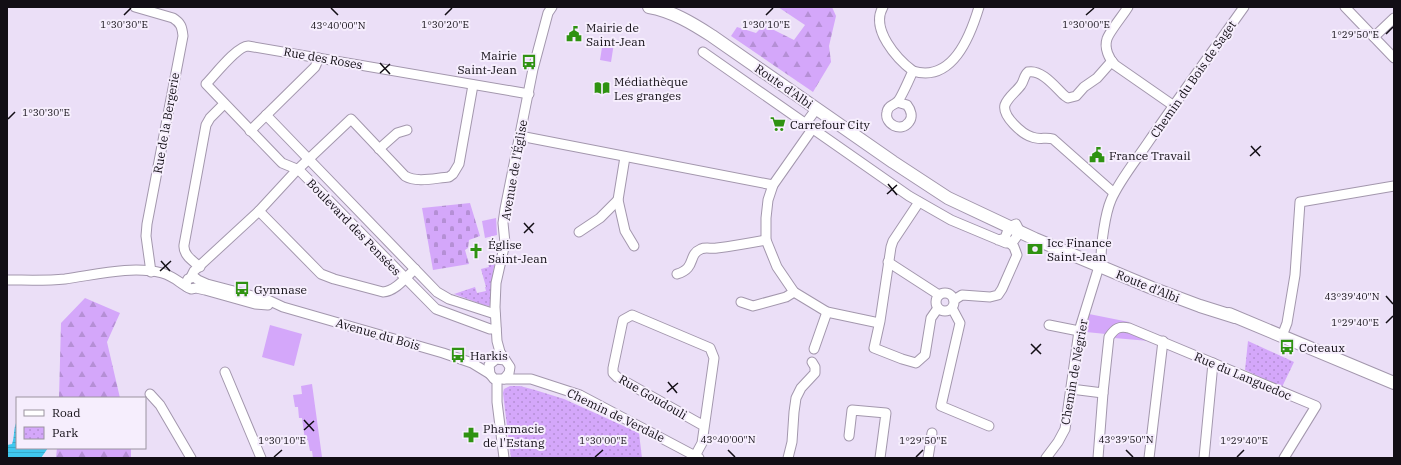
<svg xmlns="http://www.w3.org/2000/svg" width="1401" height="465" viewBox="0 0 1401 465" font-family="'IBM Plex Serif',serif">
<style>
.grass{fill:#d4a7fa}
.forest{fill:url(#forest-firs)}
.cemetery{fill:url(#cemetery-stones)}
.park{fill:url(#park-dots)}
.water{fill:url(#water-rules)}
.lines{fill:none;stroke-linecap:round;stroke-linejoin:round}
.minor-casing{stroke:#a397ad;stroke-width:11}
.major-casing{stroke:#a397ad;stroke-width:14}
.minor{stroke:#fff;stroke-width:9}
.major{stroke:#fff;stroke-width:12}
.ticks{fill:none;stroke:#120e15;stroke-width:1.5}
.labels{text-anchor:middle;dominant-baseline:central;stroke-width:4;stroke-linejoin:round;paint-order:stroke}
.poi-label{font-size:12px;fill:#120e15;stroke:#f6eefd;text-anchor:start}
.street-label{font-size:12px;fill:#120e15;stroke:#f6eefd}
.ticks-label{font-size:10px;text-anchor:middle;fill:#120e15;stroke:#f6eefd;stroke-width:4;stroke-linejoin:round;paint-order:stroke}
</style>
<defs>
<pattern id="forest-firs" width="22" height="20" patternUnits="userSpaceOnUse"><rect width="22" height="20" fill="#d4a7fa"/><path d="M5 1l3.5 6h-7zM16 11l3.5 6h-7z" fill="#b58fd5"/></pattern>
<pattern id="cemetery-stones" width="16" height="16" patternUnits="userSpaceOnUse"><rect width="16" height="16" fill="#d4a7fa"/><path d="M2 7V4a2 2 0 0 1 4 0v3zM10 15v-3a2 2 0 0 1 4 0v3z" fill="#b58fd5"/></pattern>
<pattern id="park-dots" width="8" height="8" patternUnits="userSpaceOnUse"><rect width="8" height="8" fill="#d4a7fa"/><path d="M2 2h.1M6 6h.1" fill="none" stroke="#b58fd5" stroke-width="1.8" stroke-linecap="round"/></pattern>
<pattern id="water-rules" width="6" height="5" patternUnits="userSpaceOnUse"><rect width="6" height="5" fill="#40c7ee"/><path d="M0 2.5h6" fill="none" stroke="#37aacb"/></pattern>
</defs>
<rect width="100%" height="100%" fill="#ebdff7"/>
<g class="grass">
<polygon points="603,41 614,43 611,62 600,60"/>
<polygon points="496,218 497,235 485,238 482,221"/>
<polygon points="1089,314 1129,322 1128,332 1149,341 1114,338 1106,334 1086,332"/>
<polygon points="270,325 302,334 294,366 262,357"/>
<polygon points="312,384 322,457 313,458 312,451 310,451 308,440 305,440 302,418 299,418 298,407 295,407 293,395 302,394 301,386"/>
</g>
<g class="forest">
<polygon points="778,7 832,7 836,16 829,46 831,62 813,92 731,36 737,27 756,33 764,25 794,40 805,25"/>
<polygon points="85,298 120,313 107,342 120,398 59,398 61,323"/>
<polygon points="57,448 131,448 131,458 56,458"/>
</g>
<polygon class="cemetery" points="470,203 480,236 469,240 468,248 465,250 469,264 433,270 422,208"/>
<g class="park">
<polygon points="496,258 493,271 491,304 489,306 484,305 454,294 475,287 477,293 486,291 485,287 486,287 481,269 489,267 487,261"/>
<polygon points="1248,341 1294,362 1282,387 1245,370"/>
<polygon points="510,386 520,386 535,390 564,399 639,433 642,458 511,458 503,393 504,389"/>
</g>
<path class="water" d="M17,421v27h31l-7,10h-34v-13l5,-1c3,-8 1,-16 5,-23z"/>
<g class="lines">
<defs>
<g id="minor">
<path d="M135,7l38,11c8,5 9,9 10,18l-36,188 -1,12 5,36"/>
<path d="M883,7c-13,22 14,52 30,64 -3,6 -12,28 -16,31 -4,4 -9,3 -10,10 -3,12 14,21 22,10 4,-5 2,-12 -2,-17l-10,-3"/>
<path d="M1128,7c-4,7 -19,25 -21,32 -3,9 2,20 8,26l59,41"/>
<polyline points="1345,7 1394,58"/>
<polyline points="1374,37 1394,18"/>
<polyline points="703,52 909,196 951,220 1006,243 1012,243 1020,232 1016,224 1009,227 1005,238 998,240"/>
<path d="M1112,61l-15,17 -13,9 -8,9 -8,2 -3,-2c-9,-8 -23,-27 -37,-24 -4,3 -4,9 -7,13 -5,7 -13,12 -16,20 -3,11 17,29 27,32 7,3 14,0 21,2l61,54"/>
<path d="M913,71c39,12 57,-34 66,-64"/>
<polyline points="266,115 437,292 449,299 495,314"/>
<polyline points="806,123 817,108"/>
<polyline points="813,128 773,185 768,200 766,218 766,240 777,267 794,292 827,312 879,323"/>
<polyline points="250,131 315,67 319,58"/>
<polyline points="520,136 773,185"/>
<polyline points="379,149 397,133 407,130"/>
<polyline points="625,157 618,200 625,231 634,246"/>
<polyline points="919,202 893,241 891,247 880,321 874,348 902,359 916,363 925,355 931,318 938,308"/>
<path d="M259,211l62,63 13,5 49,13c13,-1 23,-15 32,-23"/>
<polyline points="579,232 600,218 618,200"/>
<polyline points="888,262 939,295"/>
<path d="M200,267c-7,-6 -17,-12 -16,-22l22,-120 4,-7 14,-14"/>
<path d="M677,274c20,-6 10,-19 24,-25 4,-2 11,0 16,-1 16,-2 33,-5 49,-8"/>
<path d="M191,277l3,-6 65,-60 36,-39 56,-53 54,57c12,7 30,2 44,1l4,-3 6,-10 14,-79"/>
<path d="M7,280c19,0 39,1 58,-1 30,-4 67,-14 97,-6 14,4 18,11 29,16l5,-1 9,2 50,14 13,1"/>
<polyline points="187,287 186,283 188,279 194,277 198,280 207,284 268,300 283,307 443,353 472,363 490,374"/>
<circle cx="945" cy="302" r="9"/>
<polyline points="954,300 962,295 990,297 998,295 1002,289 1017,255 1014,247 1007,240"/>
<polyline points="741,302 753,306 786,297 794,292"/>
<polyline points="952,308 960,323 941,406 989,426"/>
<polyline points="1049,325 1079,331"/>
<path d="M496,329h-6l-54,-20 -137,-139 -17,-7 -76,-79c8,-8 31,-38 42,-38l281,48"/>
<polyline points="1282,336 1287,323 1295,275 1300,202 1394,186"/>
<polyline points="814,349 827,312"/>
<polyline points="505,360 496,359 489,365 490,374 494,379 531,379 580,395 699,458"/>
<polyline points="225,372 261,458"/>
<polyline points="504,379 509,373 510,367 500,352 497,341 495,307 496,283 505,243 503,223 505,209 533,69 548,13 552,7"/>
<polyline points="497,380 497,402 504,458"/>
<path d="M1071,389l32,4 6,-56c6,-9 10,-11 20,-9l187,78 -32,52"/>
<polyline points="150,394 160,405 191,458"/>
<polyline points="849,436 852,410 886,413 880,458"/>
<polyline points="695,456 702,443 714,358 710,348 632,315 623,320 613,368 613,373 617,377 704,426"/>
<polyline points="788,458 792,442 794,412 796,398 801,388 815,373 815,367 812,362"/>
<polyline points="928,458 932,433"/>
<path d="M1046,458l12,-16 7,-13 14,-98 22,-71c0,-16 4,-46 10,-60 8,-19 26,-41 38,-59 31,-45 63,-89 95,-134"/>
<polyline points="1098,458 1103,393"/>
<polyline points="1149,458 1163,341"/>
<polyline points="1204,458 1213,363"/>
</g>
<g id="major">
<path d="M649,7c23,4 43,16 63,29l181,126 55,36 87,41 117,49 48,18 35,11"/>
<polyline points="1229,314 1394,383"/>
</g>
</defs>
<use href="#minor" class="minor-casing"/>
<use href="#major" class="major-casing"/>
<use href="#minor" class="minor"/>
<use href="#major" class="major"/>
</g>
<path class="ticks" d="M331,8l7,7M124,15l7,-7M445,15l7,-7M766,15l7,-7M1086,15l8,-7M1386,34l7,-7M380,63l10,11M380,73l10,-9M8,119l7,-7M1251,146l9,10M1250,156l11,-10M888,184l9,11M887,194l10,-9M524,223l9,10M524,233l10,-10M161,261l9,10M160,271l11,-10M1386,296l7,8M1386,323l7,-7M1031,344l10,10M1031,354l10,-10M668,382l9,11M667,392l11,-9M304,420l10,11M304,430l10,-9M728,450l7,7M1126,450l7,7M274,457l8,-7M595,457l8,-7M916,457l7,-7M1237,457l7,-7"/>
<defs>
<symbol id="civic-bare" viewBox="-9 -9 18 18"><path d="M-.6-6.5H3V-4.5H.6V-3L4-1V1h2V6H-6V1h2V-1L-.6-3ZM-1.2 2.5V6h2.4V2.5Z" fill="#2f9211" stroke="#f6eefd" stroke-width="2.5" paint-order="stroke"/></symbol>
<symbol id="bus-bare" viewBox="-9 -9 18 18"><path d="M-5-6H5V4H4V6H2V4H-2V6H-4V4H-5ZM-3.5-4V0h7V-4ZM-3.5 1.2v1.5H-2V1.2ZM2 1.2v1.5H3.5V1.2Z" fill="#2f9211" stroke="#f6eefd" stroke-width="2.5" paint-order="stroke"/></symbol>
<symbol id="library-bare" viewBox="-9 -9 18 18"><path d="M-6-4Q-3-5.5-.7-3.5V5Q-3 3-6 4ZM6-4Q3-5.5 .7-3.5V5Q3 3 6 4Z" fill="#2f9211" stroke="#f6eefd" stroke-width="2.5" paint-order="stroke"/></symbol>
<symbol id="supermarket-bare" viewBox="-9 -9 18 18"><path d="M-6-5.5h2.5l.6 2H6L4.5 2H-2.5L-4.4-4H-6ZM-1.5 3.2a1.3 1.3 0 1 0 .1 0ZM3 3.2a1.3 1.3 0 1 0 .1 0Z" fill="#2f9211" stroke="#f6eefd" stroke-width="2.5" paint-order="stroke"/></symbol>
<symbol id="bank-bare" viewBox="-9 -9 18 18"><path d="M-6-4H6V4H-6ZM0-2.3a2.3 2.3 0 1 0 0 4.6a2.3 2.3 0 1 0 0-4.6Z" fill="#2f9211" stroke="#f6eefd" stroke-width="2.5" paint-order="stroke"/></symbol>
<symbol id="church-bare" viewBox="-9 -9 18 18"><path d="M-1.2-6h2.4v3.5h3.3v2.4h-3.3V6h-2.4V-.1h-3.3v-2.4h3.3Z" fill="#2f9211" stroke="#f6eefd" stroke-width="2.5" paint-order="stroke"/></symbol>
<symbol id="pharmacy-bare" viewBox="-9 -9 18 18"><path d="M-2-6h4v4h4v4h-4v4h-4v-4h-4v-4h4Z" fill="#2f9211" stroke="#f6eefd" stroke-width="2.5" paint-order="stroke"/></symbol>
</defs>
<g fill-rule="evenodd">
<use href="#civic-bare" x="563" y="23" width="22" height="22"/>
<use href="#bus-bare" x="518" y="51" width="22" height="22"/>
<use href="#library-bare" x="591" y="77" width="22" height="22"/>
<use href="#supermarket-bare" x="767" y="113" width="22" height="22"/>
<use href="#civic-bare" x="1086" y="144" width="22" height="22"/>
<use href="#bank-bare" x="1024" y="238" width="22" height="22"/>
<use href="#church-bare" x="465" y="240" width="22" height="22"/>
<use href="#bus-bare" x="231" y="278" width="22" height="22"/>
<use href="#bus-bare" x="1276" y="336" width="22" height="22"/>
<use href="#bus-bare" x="447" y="344" width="22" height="22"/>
<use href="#pharmacy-bare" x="460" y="424" width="22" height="22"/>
</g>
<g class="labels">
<g class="poi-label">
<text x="586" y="27">Mairie de<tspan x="586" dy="14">Saint-Jean</tspan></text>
<text x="517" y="55" text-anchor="end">Mairie<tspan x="517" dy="14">Saint-Jean</tspan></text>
<text x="614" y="81">Médiathèque<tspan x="614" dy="14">Les granges</tspan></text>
<text x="790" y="124">Carrefour City</text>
<text x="1109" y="155">France Travail</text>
<text x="1047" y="242">Icc Finance<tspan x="1047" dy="14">Saint-Jean</tspan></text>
<text x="488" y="244">Église<tspan x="488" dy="14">Saint-Jean</tspan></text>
<text x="254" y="289">Gymnase</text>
<text x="1299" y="347">Coteaux</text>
<text x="470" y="355">Harkis</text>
<text x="483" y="428">Pharmacie<tspan x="483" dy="14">de l'Estang</tspan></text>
</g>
<g class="street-label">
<text transform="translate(323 58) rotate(10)">Rue des Roses</text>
<text transform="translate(1193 79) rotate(-55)">Chemin du Bois de Saget</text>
<text transform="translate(784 86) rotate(35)">Route d'Albi</text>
<text transform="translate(166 123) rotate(-80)">Rue de la Bergerie</text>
<text transform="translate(514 170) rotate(-80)">Avenue de l'Église</text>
<text transform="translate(354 227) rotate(46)">Boulevard des Pensées</text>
<text transform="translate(1148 286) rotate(22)">Route d'Albi</text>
<text transform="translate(378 334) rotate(16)">Avenue du Bois</text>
<text transform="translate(1074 372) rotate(-80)">Chemin de Négrier</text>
<text transform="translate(1243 376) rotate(23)">Rue du Languedoc</text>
<text transform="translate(653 397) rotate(30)">Rue Goudouli</text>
<text transform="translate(616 415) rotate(26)">Chemin de Verdale</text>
</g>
</g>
<g class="ticks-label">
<text x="124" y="28">1°30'30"E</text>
<text x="445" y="28">1°30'20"E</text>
<text x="766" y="28">1°30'10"E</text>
<text x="1086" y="28">1°30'00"E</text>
<text x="338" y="29">43°40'00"N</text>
<text x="1355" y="38">1°29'50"E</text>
<text x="46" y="116">1°30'30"E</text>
<text x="1352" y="300">43°39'40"N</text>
<text x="1355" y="326">1°29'40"E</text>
<text x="728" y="443">43°40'00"N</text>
<text x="1126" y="443">43°39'50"N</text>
<text x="282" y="444">1°30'10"E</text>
<text x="603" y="444">1°30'00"E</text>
<text x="923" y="444">1°29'50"E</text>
<text x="1244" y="444">1°29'40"E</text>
</g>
<rect width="1401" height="465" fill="none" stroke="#120e15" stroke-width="16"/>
<rect x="16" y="397" width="130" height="52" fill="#f6eefd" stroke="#9b94a0"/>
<rect x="24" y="410" width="20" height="6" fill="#ffffff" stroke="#9b94a0"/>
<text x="52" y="417" font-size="12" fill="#120e15">Road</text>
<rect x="24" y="427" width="20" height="12" fill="url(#park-dots)" stroke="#9b94a0"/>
<text x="52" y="437" font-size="12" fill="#120e15">Park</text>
</svg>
